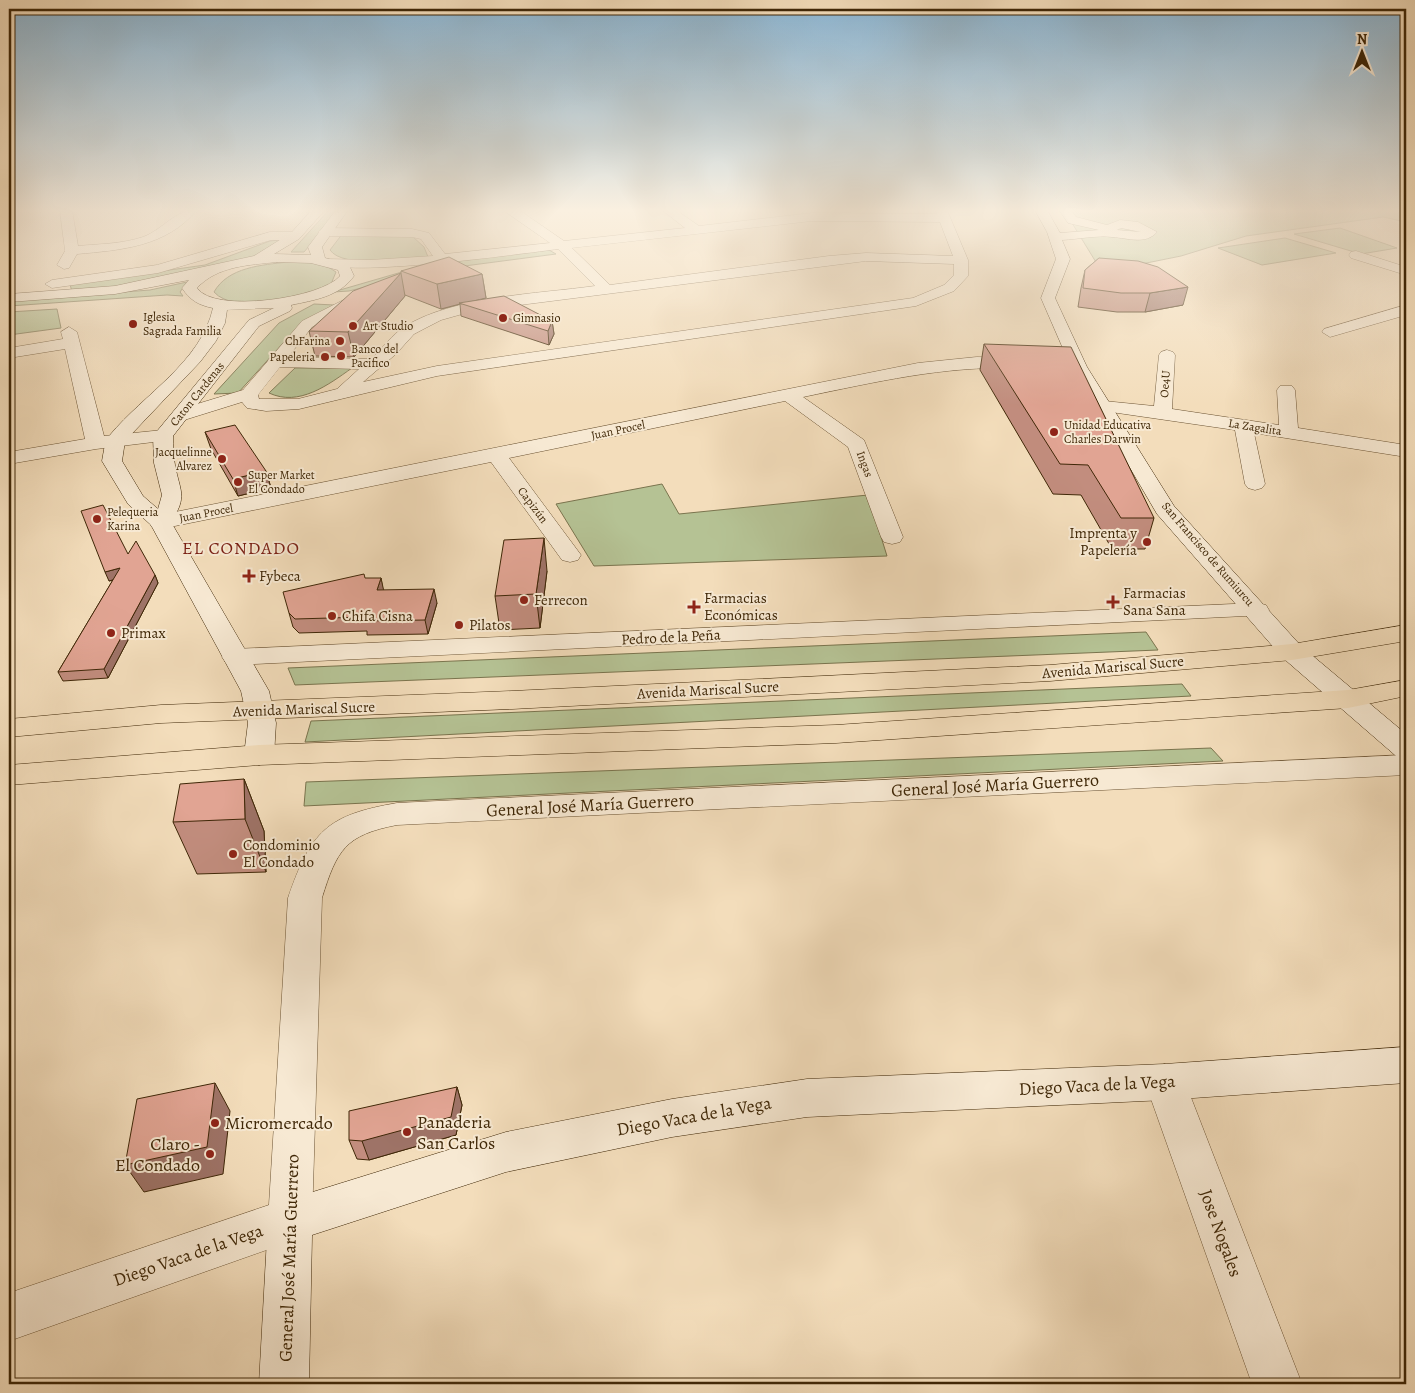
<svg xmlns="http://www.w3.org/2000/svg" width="1415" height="1393" viewBox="0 0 1415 1393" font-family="Alegreya,serif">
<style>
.green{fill:#b5c294;stroke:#7a744e}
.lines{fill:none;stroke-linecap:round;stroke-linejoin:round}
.street-casing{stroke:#6c5434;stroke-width:1}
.secondary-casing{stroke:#3f2707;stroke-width:1}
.primary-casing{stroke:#3f2707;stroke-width:1}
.street{fill:#f7e9d3;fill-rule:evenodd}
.secondary{fill:#f7e9d3;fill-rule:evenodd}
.primary{fill:#f3ddbb;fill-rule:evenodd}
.wall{fill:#c28d7e;stroke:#3f2707}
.shaded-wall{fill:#9e7367;stroke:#3f2707}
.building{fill:#e1a493;stroke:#3f2707}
.poi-dot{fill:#8f2418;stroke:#f7e9d3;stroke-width:2}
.labels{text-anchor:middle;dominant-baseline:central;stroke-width:4;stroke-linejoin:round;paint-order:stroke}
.far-poi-label{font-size:12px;fill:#3f2707;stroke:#f7e9d3;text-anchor:start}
.far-street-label{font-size:12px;fill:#3f2707;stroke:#f7e9d3}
.poi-label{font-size:15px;fill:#3f2707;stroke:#f7e9d3;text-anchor:start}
.street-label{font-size:15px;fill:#3f2707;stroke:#f7e9d3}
.quarter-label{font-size:18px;letter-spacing:1px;fill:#7a1f14;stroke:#f7e9d3}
.near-street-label{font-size:18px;fill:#3f2707;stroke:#f7e9d3}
.near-poi-label{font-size:18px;fill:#3f2707;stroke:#f7e9d3;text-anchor:start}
</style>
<rect width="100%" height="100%" fill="#f3ddbb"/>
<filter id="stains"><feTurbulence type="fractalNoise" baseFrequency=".004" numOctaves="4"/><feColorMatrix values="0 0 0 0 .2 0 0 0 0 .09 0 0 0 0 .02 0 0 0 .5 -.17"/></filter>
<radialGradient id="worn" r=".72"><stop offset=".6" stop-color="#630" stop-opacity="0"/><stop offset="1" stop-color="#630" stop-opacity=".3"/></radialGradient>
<g class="green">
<polygon points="329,210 340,210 304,252 291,252"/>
<polygon points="1064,210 1406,210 1406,222 1383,217 1246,236 1181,256 1102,272"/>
<polygon points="1340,228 1397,248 1361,254 1294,234"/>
<path d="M343,233l69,3 12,11 4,10c-22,2 -85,12 -98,-7z"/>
<polygon points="1285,238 1336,253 1262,265 1218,248"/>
<polygon points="289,239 250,258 115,288 72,292 70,284 205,265 270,241"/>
<polygon points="549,250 556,254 434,270 349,291 333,292 426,265"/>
<path d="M288,262c17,0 33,-1 48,10l-5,12c-25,12 -96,32 -117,8 14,-25 48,-27 74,-30z"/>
<polygon points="187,282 180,292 183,296 167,295 9,306 9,301 150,290"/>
<polygon points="314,304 334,305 303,321 238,393 214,394 279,323"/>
<polygon points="57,309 61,328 9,335 9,312"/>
<path d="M295,368h57c-24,17 -53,39 -83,25z"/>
<polygon points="662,484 679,514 868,495 887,556 594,566 556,504"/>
<polygon points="1146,632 1158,650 295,685 288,668"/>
<polygon points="1182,684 1191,696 305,742 311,721"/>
<polygon points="1211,748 1223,761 304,806 306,782"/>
</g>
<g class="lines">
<defs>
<g id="street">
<path d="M60,210h12l6,36c21,-2 44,-2 65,-9 21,-8 31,-27 54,-27 -31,37 -76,40 -120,44l-8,14 -5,1 -7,-4 8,-14z"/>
<path d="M503,210h16l45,31 121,-13 -23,-18h14l23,16 113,-13 125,1 -2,-4h12l21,50v16l-14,15 -38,15 -479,70 -138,33 -33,2 -19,-3 -5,-6 -61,19 -7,-2 -2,-4 2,-4 69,-21 59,-69 57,-29 5,-1 7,4 -59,32 -24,30 83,2c11,-10 21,-24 33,-32 49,-31 134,-33 191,-41l-37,-37c-31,4 -219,30 -233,13l2,-3 43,1 63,-4 -12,-17 -9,-2 -88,-1 -6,-4 6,-4 88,1 17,4 16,21 105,-11zM812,221l128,1 13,34 -87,-3 -37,3 -219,29 -38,-37zM866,261l88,3v11l-10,10 -31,13 -476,68 -74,16 33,-28 18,-20 27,-14 32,-9zM280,367l79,2 -22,20 -39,10h-39l-1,-4z"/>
<polygon points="270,232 295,232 301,236 295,240 271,240 158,273 52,288 45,284 52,280 157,265"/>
<polygon points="1356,251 1406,267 1406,275 1351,258 1349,255 1351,252"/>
<polygon points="1406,305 1406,315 1330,337 1322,332 1324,329"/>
<polygon points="69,327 77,332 104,436 163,430 170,432 173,436 170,440 96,449 9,464 9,452 85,439 65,349 9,358 9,348 63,339 61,332"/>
<polygon points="1167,350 1173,352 1175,355 1172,409 1279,425 1277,390 1280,386 1292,386 1295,390 1298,428 1406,445 1406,457 1254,433 1265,484 1262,488 1255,490 1248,488 1245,484 1235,430 1104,411 1098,410 1095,406 1098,402 1104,401 1154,406 1159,355 1161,352"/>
<path d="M977,357l41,1 6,1 2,4 -2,4 -6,1c-75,-2 -142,14 -215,29l61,43 39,97 -3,5 -8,2 -8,-2 -3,-5 -33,-90 -63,-46 -276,57 72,97 -3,5 -8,2 -8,-2 -71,-98 -331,67 -8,-2 -3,-5 3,-5 8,-2 758,-152z"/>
<polygon points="1257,603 1266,605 1269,610 1266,615 235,665 226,663 222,657 226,651 235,649"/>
<path d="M1406,755v20l-1009,50c-52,10 -60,25 -75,73l-10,322 -6,16 -297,105v-48l260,-88 19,-307c23,-67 39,-83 109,-95z"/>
<polygon points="1165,1064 1179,1069 1185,1082 1302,1384 1252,1384 1145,1082 1151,1069"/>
</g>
<g id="secondary">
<path d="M312,210h13l-26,29 -25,15 37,1 -3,-8 28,-37h12l-26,37 3,11 24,7 5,11c-15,21 -40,24 -63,29l1,3 -2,3 -31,15 -86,110c0,10 0,20 2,29 5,27 13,31 -4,57l98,169 7,32 -2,32 -5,7 -10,3 -10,-3 -5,-7 4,-32 -7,-32 -90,-166 -23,-21 -26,-43 3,-17 5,-9c34,-41 91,-73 103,-127 -15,-3 -23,-8 -31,-20l7,-8 -74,14 -106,8v-8l106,-8 139,-30 37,-23zM277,262l34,1 27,7 2,6c-18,22 -126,38 -143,12 20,-22 52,-23 80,-26zM274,308l-25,12 -96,116 1,27 8,32 -4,14 -15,-13 -21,-35 3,-20 75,-79 16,-21 9,-18 2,-13z"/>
<path d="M1035,210h12l13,23 39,-3 -31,-7 -9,-13h12l5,7 31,8 13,-5 18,2 19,10c-11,13 -30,6 -44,5 -16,-2 -34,2 -51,3l8,19 -15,39 32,69 87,139 127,140 105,88v25l-10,-3 -113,-98 -126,-144 -86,-147 -30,-69 15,-39 -9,-27zM1121,228l20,4 -24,-2z"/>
<polygon points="1406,1047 1406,1083 1165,1100 807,1117 672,1137 506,1172 312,1235 309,1384 259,1384 268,1220 274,1204 506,1132 672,1099 807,1079 1165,1064"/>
</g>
<g id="primary">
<polygon points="1406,625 1406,641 1292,660 1050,681 512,709 161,723 9,737 9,719 161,705 512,691 1050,665 1292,644"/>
<polygon points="1406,680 1406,696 1348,708 836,743 259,765 9,785 9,765 259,745 836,725 1348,690"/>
</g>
</defs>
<use href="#street" class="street-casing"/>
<use href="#secondary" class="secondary-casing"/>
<use href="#primary" class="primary-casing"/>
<use href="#street" class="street"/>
<use href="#secondary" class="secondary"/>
<use href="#primary" class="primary"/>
</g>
<g class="wall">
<polygon points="1099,258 1183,305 1145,312 1117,312 1078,307 1081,288 1085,270"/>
<polygon points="401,271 482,274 486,298 471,301 552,321 554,334 549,345 461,316 460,304 441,309 405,295 405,296 354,357 315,356 309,331 401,273"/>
<polygon points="984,344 1154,518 1145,549 1112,549 1081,495 1053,494 980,370"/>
<polygon points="205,432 266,471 271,488 238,496 211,449"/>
<polygon points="128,554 155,575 158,583 108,678 63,681 58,672 113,580 109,581"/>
<polygon points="547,571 540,628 500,630 495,596"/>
<polygon points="381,578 383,590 437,603 428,634 367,635 367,631 299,633 293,627 289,613"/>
<polygon points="244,779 264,831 266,872 197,874 173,822"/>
<polygon points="457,1087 462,1105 456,1135 369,1160 357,1159 349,1140"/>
</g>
<g class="shaded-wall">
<polygon points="401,273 405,296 354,357 348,332"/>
<polygon points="482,274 486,298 461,304 459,303 460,304 441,309 437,284"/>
<polygon points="1188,287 1183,305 1145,312 1150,293"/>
<polygon points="552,321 554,334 549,345 548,331"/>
<polygon points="266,471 271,488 238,496 233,479"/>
<polygon points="544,538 547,571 540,628 536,594"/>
<polygon points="120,568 123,577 109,581 105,572"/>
<polygon points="155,575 158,583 108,678 104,669"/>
<polygon points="381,578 384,592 377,590"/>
<polygon points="434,589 437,603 428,634 425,620"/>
<polygon points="244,779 264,831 266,872 245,819"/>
<polygon points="215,1083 230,1111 223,1174 144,1192 125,1165"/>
<polygon points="457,1087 462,1105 456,1135 369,1160 362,1141"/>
</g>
<g class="building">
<polygon points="449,257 482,274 437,284 401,271"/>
<polygon points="1099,258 1138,261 1158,267 1188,287 1150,293 1121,293 1083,288 1085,270"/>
<polygon points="401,273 348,332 309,331 353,291"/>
<polygon points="504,296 552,321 548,331 459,303"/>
<polygon points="984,344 1071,347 1154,518 1121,518 1088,465 1060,464"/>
<polygon points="235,425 266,471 233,479 205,432"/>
<polygon points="103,505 128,554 136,541 155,575 104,669 58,672 120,568 105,572 81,511"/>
<polygon points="544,538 536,594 495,596 504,540"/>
<polygon points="364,574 365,578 381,578 377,590 434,589 425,620 364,621 365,617 295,619 289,613 283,592"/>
<polygon points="244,779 245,819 173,822 180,784"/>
<polygon points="215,1083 207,1147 125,1165 137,1099"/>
<polygon points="457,1087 451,1117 362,1141 349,1140 349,1111"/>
</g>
<linearGradient id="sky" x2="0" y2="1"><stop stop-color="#8ab6d5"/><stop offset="0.52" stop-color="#faf0e0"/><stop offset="1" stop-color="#faf0e0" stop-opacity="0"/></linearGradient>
<rect width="1415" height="405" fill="url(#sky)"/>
<g class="poi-dot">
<circle cx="503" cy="318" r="5"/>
<circle cx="133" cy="324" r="5"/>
<circle cx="353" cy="326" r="5"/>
<circle cx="340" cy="341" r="5"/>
<circle cx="341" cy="356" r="5"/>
<circle cx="325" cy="357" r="5"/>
<circle cx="1054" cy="432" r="5"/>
<circle cx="222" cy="459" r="5"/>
<circle cx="238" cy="482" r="5"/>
<circle cx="97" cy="519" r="5"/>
<circle cx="1147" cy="542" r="5"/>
<path d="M246.5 568.5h5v5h5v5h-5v5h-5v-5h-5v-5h5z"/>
<circle cx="524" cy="600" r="5"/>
<path d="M1110.5 594.5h5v5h5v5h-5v5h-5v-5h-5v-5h5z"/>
<path d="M691.5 599.5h5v5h5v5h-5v5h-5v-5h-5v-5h5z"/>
<circle cx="332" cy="616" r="5"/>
<circle cx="459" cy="625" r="5"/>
<circle cx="111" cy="633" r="5"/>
<circle cx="233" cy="854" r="5"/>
<circle cx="215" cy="1123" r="5"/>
<circle cx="407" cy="1132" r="5"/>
<circle cx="210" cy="1154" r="5"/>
</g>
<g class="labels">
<g class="far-poi-label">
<text x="143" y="317">Iglesia<tspan x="143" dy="14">Sagrada Familia</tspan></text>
<text x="513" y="318">Gimnasio</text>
<text x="363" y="326">Art Studio</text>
<text x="330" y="341" text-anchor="end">ChFarina</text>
<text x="351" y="349">Banco del<tspan x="351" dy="14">Pacifico</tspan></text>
<text x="315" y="357" text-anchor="end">Papeleria</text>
<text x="1064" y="425">Unidad Educativa<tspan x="1064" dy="14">Charles Darwin</tspan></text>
<text x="212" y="452" text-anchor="end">Jacquelinne<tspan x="212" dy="14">Alvarez</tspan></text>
<text x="248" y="475">Super Market<tspan x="248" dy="14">El Condado</tspan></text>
<text x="107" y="512">Pelequeria<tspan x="107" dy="14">Karina</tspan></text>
</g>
<g class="far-street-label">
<text transform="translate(1165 384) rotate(-86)">Oe4U</text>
<text transform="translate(197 394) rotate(-51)">Caton Cardenas</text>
<text transform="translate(1255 427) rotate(9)">La Zagalita</text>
<text transform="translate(618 430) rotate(-12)">Juan Procel</text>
<text transform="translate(865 464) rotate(70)">Ingas</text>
<text transform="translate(533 505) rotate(53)">Capizún</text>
<text transform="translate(206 513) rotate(-11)">Juan Procel</text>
<text transform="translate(1208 554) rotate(49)">San Francisco de Rumiurcu</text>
</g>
<g class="poi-label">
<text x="1137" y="533" text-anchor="end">Imprenta y<tspan x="1137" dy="17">Papelería</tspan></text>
<text x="259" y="576">Fybeca</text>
<text x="1123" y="593">Farmacias<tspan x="1123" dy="17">Sana Sana</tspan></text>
<text x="704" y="598">Farmacias<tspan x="704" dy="17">Económicas</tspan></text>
<text x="534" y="600">Ferrecon</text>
<text x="342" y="616">Chifa Cisna</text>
<text x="469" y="625">Pilatos</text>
<text x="121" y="633">Primax</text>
<text x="243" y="845">Condominio<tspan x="243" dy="17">El Condado</tspan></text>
</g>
<g class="street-label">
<text transform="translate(671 637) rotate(-3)">Pedro de la Peña</text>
<text transform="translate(1113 667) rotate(-5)">Avenida Mariscal Sucre</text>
<text transform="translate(708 690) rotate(-3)">Avenida Mariscal Sucre</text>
<text transform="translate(304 709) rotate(-2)">Avenida Mariscal Sucre</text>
</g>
<g class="quarter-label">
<text x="241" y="548">EL CONDADO</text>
</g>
<g class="near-street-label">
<text transform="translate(995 785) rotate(-3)">General José María Guerrero</text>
<text transform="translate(590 805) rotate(-3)">General José María Guerrero</text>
<text transform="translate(1097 1085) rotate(-3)">Diego Vaca de la Vega</text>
<text transform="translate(694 1116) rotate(-10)">Diego Vaca de la Vega</text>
<text transform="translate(1221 1233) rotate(70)">Jose Nogales</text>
<text transform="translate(188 1255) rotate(-19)">Diego Vaca de la Vega</text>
<text transform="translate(289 1258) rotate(-88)">General José María Guerrero</text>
</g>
<g class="near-poi-label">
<text x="417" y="1122">Panaderia<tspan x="417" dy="21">San Carlos</tspan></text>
<text x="225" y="1123">Micromercado</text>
<text x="200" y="1144" text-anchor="end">Claro -<tspan x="200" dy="21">El Condado</tspan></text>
</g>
</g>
<rect width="1415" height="1393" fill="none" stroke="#f3ddbb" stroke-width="30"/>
<rect x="10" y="10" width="1395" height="1373" fill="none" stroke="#3f2707" stroke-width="2.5"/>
<rect x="15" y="15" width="1385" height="1363" fill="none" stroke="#3f2707"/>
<g transform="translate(1362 52)" stroke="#f7e9d3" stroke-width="4" paint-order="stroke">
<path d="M0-4L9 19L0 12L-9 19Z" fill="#3f2707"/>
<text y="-8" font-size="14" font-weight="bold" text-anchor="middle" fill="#3f2707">N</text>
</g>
<rect width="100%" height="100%" filter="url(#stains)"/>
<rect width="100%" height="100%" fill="url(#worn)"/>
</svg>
